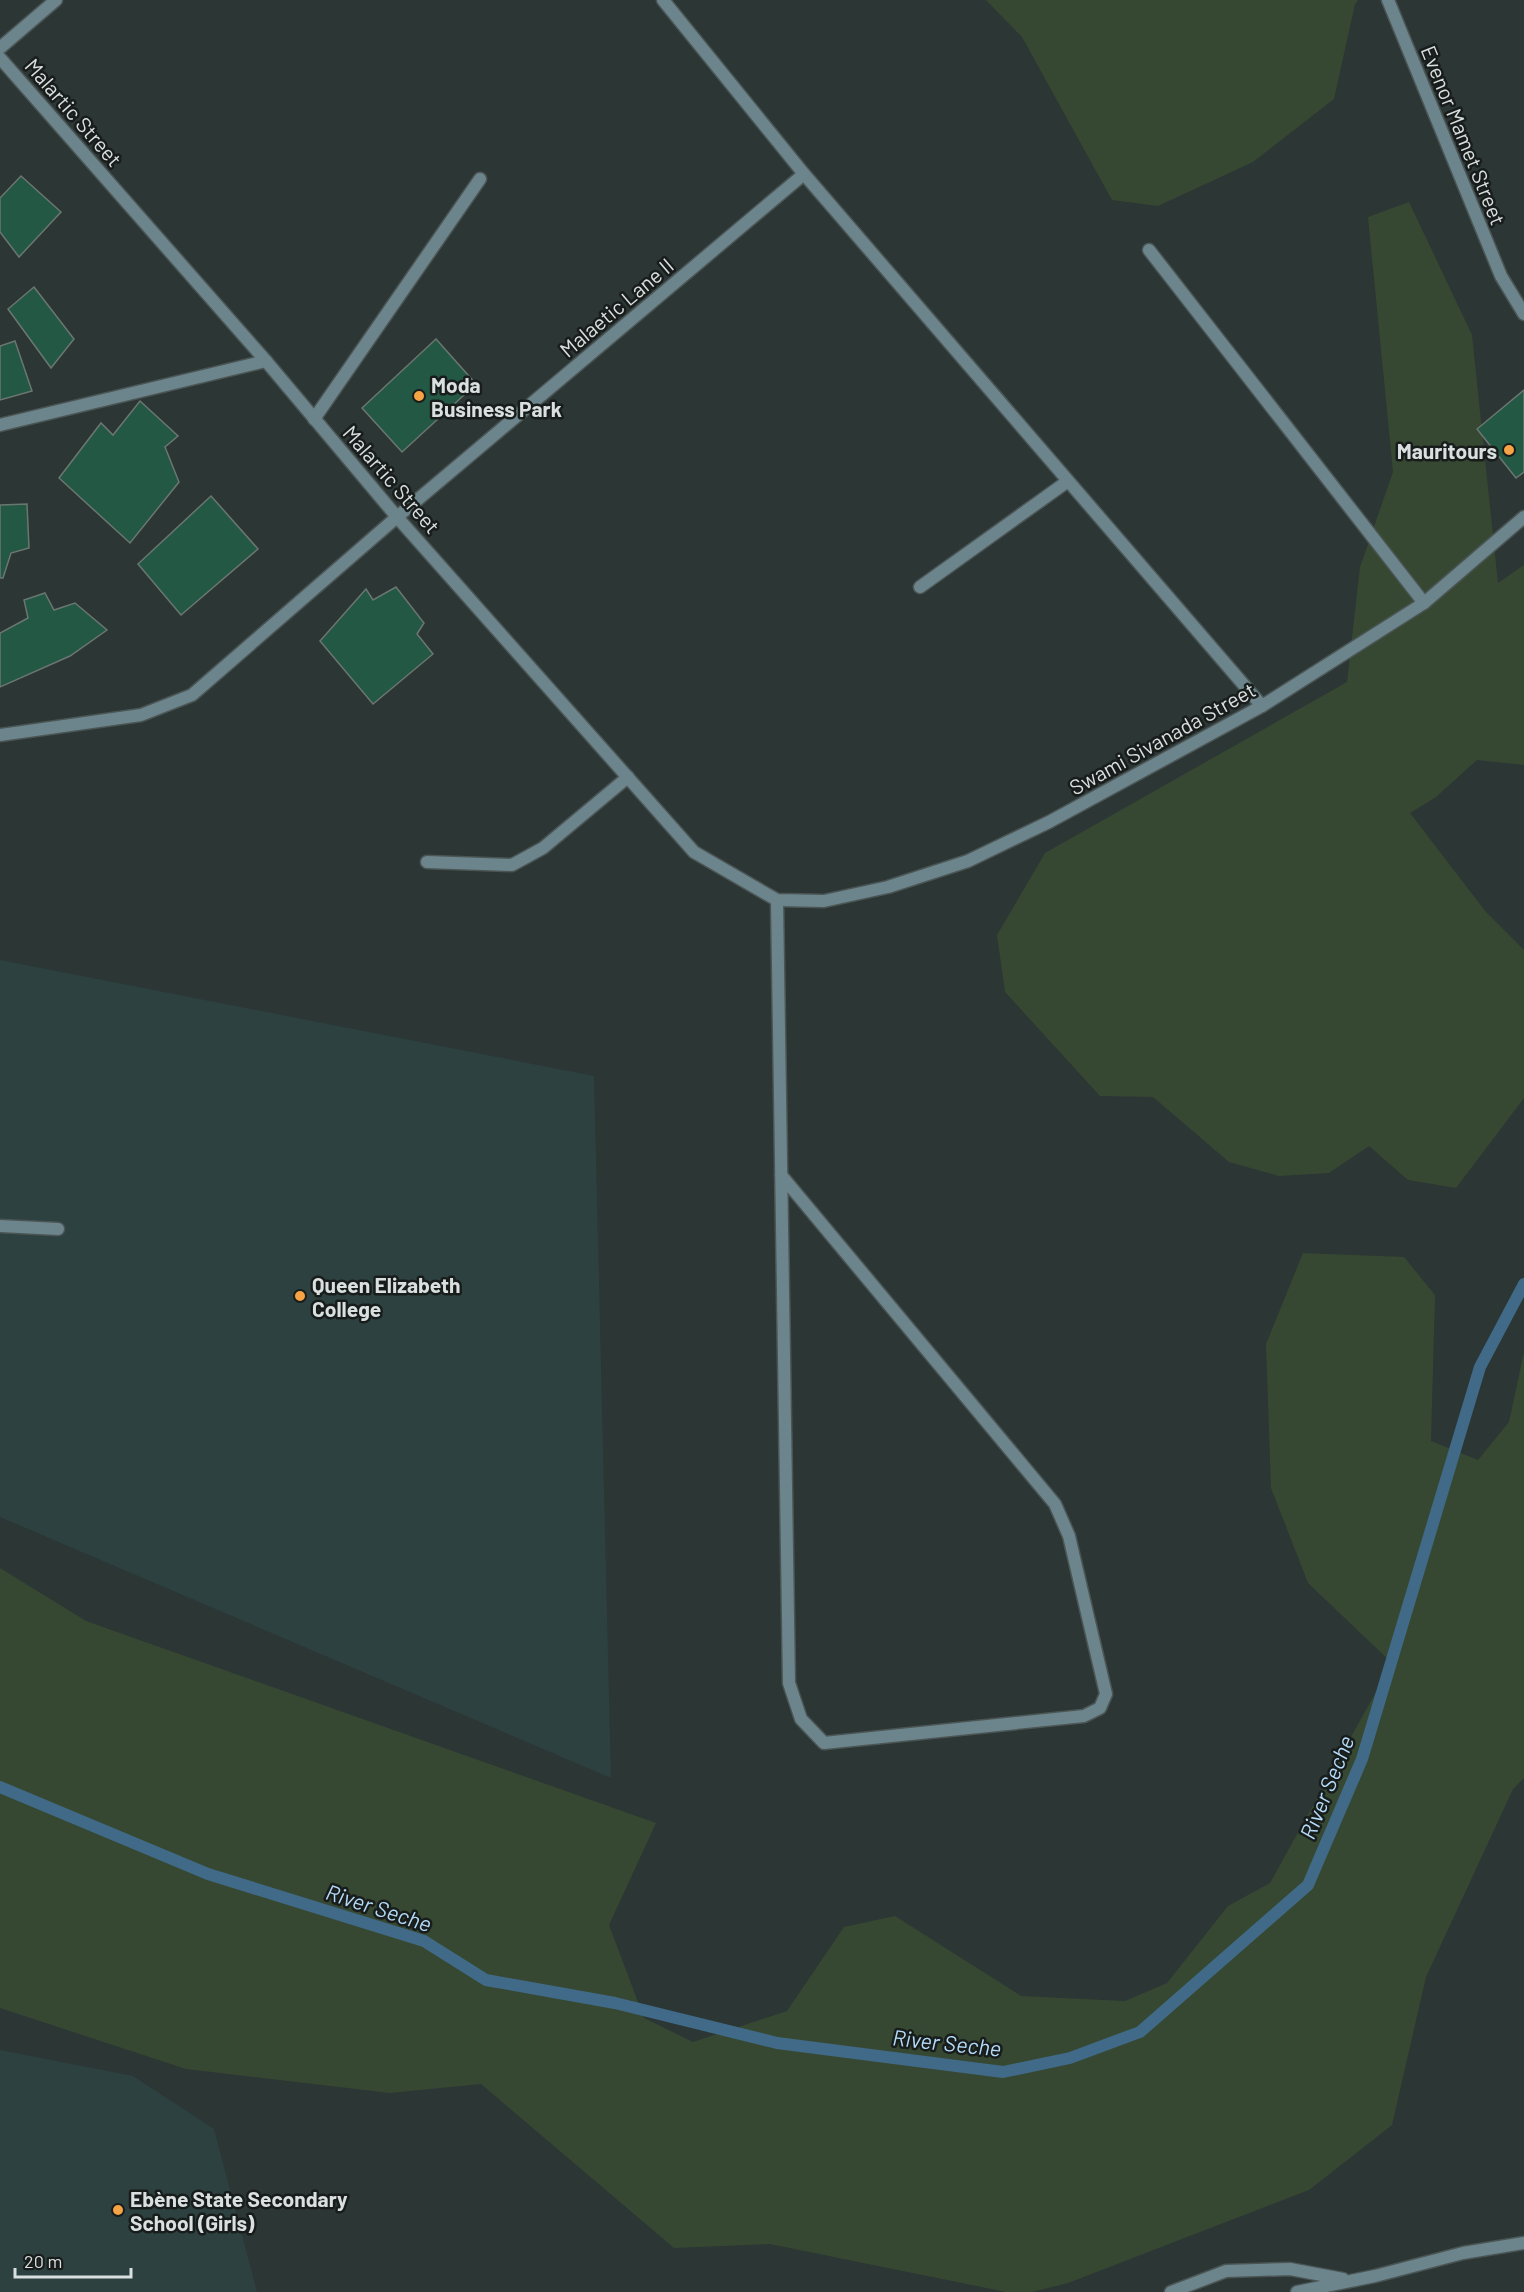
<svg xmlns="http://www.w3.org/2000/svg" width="1524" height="2292" viewBox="0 0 1524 2292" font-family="Barlow,sans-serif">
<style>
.built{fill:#2d4140}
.green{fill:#364832}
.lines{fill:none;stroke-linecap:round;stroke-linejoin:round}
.stream{stroke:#406a87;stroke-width:12}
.building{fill:#235844;stroke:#6c7671;stroke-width:1.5}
.service-casing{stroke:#4a5554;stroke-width:15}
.minor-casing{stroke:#4a5554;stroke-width:15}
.service{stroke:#6c848b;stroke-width:12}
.minor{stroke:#6c848b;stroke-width:12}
.poi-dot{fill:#f5a345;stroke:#181d1c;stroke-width:2}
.labels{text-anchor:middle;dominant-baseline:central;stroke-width:5;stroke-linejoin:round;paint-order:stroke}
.street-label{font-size:21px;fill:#d9e0df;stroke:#181d1c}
.poi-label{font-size:21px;font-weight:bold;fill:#d9e0df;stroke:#181d1c;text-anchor:start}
.water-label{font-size:22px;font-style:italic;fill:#b3daf7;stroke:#181d1c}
</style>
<rect width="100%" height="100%" fill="#2b3635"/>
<g class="built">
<polygon points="0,960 594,1076 611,1778 0,1517"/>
<polygon points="0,2050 133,2076 214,2129 257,2292 0,2292"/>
</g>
<g class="green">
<polygon points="986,0 1358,0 1355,4 1334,99 1253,162 1158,206 1112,200 1022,37"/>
<polygon points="1409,202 1472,335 1498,583 1524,565 1524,765 1477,760 1436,797 1410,813 1486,912 1524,950 1524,1098 1456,1188 1408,1180 1369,1146 1329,1173 1279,1176 1229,1162 1153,1097 1100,1096 1005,992 997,935 1045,853 1347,682 1360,567 1393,472 1368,217"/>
<polygon points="1303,1253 1404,1257 1435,1295 1431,1441 1478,1460 1509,1422 1524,1352 1524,1778 1513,1789 1426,1977 1392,2125 1309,2190 1068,2283 1032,2292 1006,2292 770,2244 674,2248 481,2084 390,2093 186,2069 0,2008 0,1568 86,1621 656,1823 609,1925 644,2018 693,2042 787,2011 844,1927 895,1916 1021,1996 1125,2001 1167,1983 1228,1906 1270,1883 1392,1663 1308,1583 1271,1488 1266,1344"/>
</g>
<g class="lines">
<polyline class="stream" points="0,1787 208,1874 424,1941 486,1980 615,2003 777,2043 1003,2072 1070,2058 1140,2032 1308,1885 1362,1759 1480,1367 1524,1284"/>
</g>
<g class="building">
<polygon points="21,176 61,212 19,257 0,232 0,198"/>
<polygon points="34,287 74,339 51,368 8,309"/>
<polygon points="436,339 476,384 402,452 362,408"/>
<polygon points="15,341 32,391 0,400 0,346"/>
<polygon points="1524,390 1524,472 1516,478 1477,429"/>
<polygon points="140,401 178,436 165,447 179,482 130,543 59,478 101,423 113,435"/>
<polygon points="211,496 258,549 181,615 138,564"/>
<polygon points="27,504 29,548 11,553 3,578 0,578 0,505"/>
<polygon points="396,587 424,623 417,634 433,654 373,704 320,641 366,589 373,600"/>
<polygon points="45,593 54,610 75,603 107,630 70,656 0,687 0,633 28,618 24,600"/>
</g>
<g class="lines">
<defs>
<g id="service">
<polyline points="1149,250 1424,603"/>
<polyline points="427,862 512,865 543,848 628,777"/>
<polyline points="0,1226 58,1229"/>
</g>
<g id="minor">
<polyline points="663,0 804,174 1262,706"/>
<polyline points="1388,0 1501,276 1524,314"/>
<polyline points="0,48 56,0"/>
<polyline points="0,58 266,361 397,517 694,852 777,900 824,901 888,887 968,861 1049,822 1262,706 1424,603 1524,517"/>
<polyline points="314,419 480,179"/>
<polyline points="0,425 266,361"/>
<polyline points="920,587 1068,481"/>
<polyline points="0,735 141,715 192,695 397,517 804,174"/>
<polyline points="777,900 789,1683 801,1719 824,1743 1084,1716 1100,1708 1106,1694 1069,1536 1055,1504 781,1175"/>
<polyline points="1171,2292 1226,2271 1290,2269 1343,2279"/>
<polyline points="1297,2292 1375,2276 1463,2253 1524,2243"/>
</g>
</defs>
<use href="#service" class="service-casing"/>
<use href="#minor" class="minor-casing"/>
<use href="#service" class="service"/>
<use href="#minor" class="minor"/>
</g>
<g class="poi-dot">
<circle cx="419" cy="396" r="6"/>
<circle cx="1509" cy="450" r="6"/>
<circle cx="300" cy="1296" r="6"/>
<circle cx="118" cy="2210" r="6"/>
</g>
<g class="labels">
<g class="street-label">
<text transform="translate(74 112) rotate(49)">Malartic Street</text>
<text transform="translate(1464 135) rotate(68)">Evenor Mamet Street</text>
<text transform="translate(616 307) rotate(-40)">Malaetic Lane II</text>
<text transform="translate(392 479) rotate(49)">Malartic Street</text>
<text transform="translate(1162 738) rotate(-29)">Swami Sivanada Street</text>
</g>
<g class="poi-label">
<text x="431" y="384">Moda<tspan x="431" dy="24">Business Park</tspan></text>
<text x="1497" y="450" text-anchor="end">Mauritours</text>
<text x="312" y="1284">Queen Elizabeth<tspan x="312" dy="24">College</tspan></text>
<text x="130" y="2198">Ebène State Secondary<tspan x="130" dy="24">School (Girls)</tspan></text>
</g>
<g class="water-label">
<text transform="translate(1326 1787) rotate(-68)">River Seche</text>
<text transform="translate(379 1907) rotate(18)">River Seche</text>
<text transform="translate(947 2042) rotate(6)">River Seche</text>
</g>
</g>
<path d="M15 2268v9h116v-9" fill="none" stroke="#d9e0df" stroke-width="3"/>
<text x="24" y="2268" font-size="18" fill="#d9e0df" stroke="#181d1c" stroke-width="4.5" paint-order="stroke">20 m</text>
</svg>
